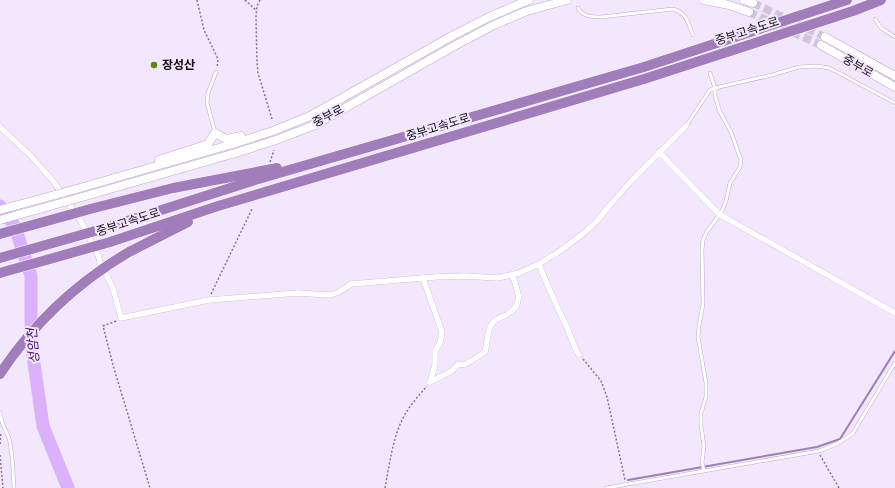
<svg xmlns="http://www.w3.org/2000/svg" width="895" height="488" viewBox="0 0 895 488" font-family="'Asap Condensed','Noto Sans KR',sans-serif">
<style>
.lines{fill:none;stroke-linecap:round;stroke-linejoin:round}
.stream{stroke:#9e7fb5;stroke-width:2}
.river{stroke:#dbb1fb;stroke-width:13}
.secondary-tunnel{stroke:#d0c6d9;stroke-width:8;stroke-dasharray:8 4;stroke-linecap:butt}
.service-casing{stroke:#baacc5;stroke-width:4}
.minor-casing{stroke:#baacc5;stroke-width:6}
.secondary-casing{stroke:#baacc5;stroke-width:9}
.motorway-casing{stroke:#fff;stroke-width:11}
.path{stroke:#807887;stroke-width:1.5;stroke-dasharray:2 2;stroke-linecap:butt}
.service{stroke:#fff;stroke-width:3}
.minor{stroke:#fff;stroke-width:5.5}
.secondary{stroke:#fff;stroke-width:8}
.motorway{stroke:#a17dbb;stroke-width:10}
.secondary-bridge-casing{stroke:#baacc5;stroke-width:9;stroke-linecap:butt}
.motorway-bridge-casing{stroke:#fff;stroke-width:11;stroke-linecap:butt}
.secondary-bridge{stroke:#fff;stroke-width:8}
.motorway-bridge{stroke:#a17dbb;stroke-width:10}
.poi-dot{fill:#5b8818;stroke:#f2e7fc;stroke-width:1.5}
.labels{text-anchor:middle;dominant-baseline:central;stroke-width:4;stroke-linejoin:round;paint-order:stroke}
.street-label{font-size:12px;fill:#0f0a12;stroke:#f2e7fc}
.poi-label{font-size:12px;font-weight:bold;fill:#0f0a12;stroke:#f2e7fc;text-anchor:start}
.water-label{font-size:13px;font-style:italic;fill:#470d65;stroke:#f2e7fc}
</style>
<rect width="100%" height="100%" fill="#f2e7fc"/>
<g class="lines">
<polyline class="stream" points="628,480 817,447 840,439 895,351"/>
<polyline class="river" points="0,206 15,227 31,276 31,342 43,426 68,488"/>
<g class="secondary-tunnel">
<polyline points="753,3 825,37"/>
<polyline points="749,12 821,45"/>
</g>
<defs>
<g id="service">
<path d="M578,8c5,9 14,9 23,9l72,-8c14,4 15,14 20,26"/>
<polyline points="875,19 881,28 895,37"/>
<polyline points="686,126 710,90 715,88 772,75 799,67 816,66 829,68 839,73 895,103"/>
<polyline points="215,132 207,103 208,93 216,72"/>
<path d="M0,412c1,13 5,15 9,26 4,16 4,34 5,50"/>
<polyline points="704,471 702,462 704,447 701,425 701,413 706,397 706,383 698,337 699,326 703,304 702,250 703,240 706,233 722,211 726,201 730,183 740,167 741,160 731,132 720,112 715,96 715,88 710,73"/>
<path d="M606,488l213,-37c13,-4 23,-9 34,-18l42,-70"/>
</g>
<g id="minor">
<polyline points="0,127 31,156 54,182 82,223 98,255 100,262 113,288 121,318 209,300 297,293 330,295 339,292 351,284 435,277 464,276 498,278 519,273 539,264 560,251 584,233 598,220 609,206 633,179 686,126"/>
<polyline points="659,152 719,214 895,313"/>
<path d="M539,264c8,22 18,42 28,63 4,10 6,19 12,28"/>
<polyline points="423,278 442,332 440,343 435,351 435,365 430,382"/>
<path d="M430,382l22,-11 5,-6 9,-1 19,-12c3,-10 1,-21 8,-30 4,-4 9,-5 13,-7 19,-10 12,-25 6,-40"/>
</g>
<g id="secondary">
<polyline points="704,0 729,5 749,12"/>
<polyline points="744,0 753,3"/>
<polyline points="825,37 895,76"/>
<polyline points="821,45 895,87"/>
<polyline points="159,160 208,144 215,133 226,139 241,136"/>
<polyline points="73,190 236,143 273,131 310,116 452,36 489,17 529,0"/>
<polyline points="75,199 239,152 276,140 315,125 456,45 494,25 527,11 567,0"/>
</g>
<g id="motorway">
<polyline points="94,208 173,188 277,168"/>
<polyline points="102,229 255,180 644,67 847,0"/>
<polyline points="110,242 218,206 644,79 853,11 881,0"/>
<polyline points="129,252 188,222"/>
</g>
</defs>
<use href="#service" class="service-casing"/>
<use href="#minor" class="minor-casing"/>
<use href="#secondary" class="secondary-casing"/>
<use href="#motorway" class="motorway-casing"/>
<g class="path">
<polyline points="197,0 204,30 218,59 217,68"/>
<polyline points="245,0 257,11"/>
<polyline points="260,0 257,6 256,17 257,62 258,73 272,119"/>
<polyline points="270,162 274,150"/>
<polyline points="211,294 252,209"/>
<polyline points="116,321 103,326 113,365 150,488"/>
<polyline points="583,359 601,381 607,397 625,480"/>
<polyline points="0,444 1,432"/>
<polyline points="0,455 3,488"/>
<polyline points="820,455 839,488"/>
<path d="M385,488c5,-26 8,-55 22,-77 6,-9 13,-17 20,-25"/>
</g>
<use href="#service" class="service"/>
<use href="#minor" class="minor"/>
<use href="#secondary" class="secondary"/>
<use href="#motorway" class="motorway"/>
<defs>
<g id="secondary-bridge">
<polyline points="0,210 73,190"/>
<polyline points="0,220 75,199"/>
</g>
<g id="motorway-bridge">
<polyline points="0,234 94,208"/>
<polyline points="0,258 102,229"/>
<polyline points="0,273 110,242"/>
<path d="M0,374c33,-50 78,-92 129,-122"/>
</g>
</defs>
<use href="#secondary-bridge" class="secondary-bridge-casing"/>
<use href="#motorway-bridge" class="motorway-bridge-casing"/>
<use href="#secondary-bridge" class="secondary-bridge"/>
<use href="#motorway-bridge" class="motorway-bridge"/>
</g>
<circle class="poi-dot" cx="154" cy="65" r="4"/>
<g class="labels">
<g class="street-label">
<text transform="translate(747 31) rotate(-18)">중부고속도로</text>
<text transform="translate(858 66) rotate(30)">중부로</text>
<text transform="translate(328 116) rotate(-28)">중부로</text>
<text transform="translate(438 127) rotate(-17)">중부고속도로</text>
<text transform="translate(128 222) rotate(-18)">중부고속도로</text>
</g>
<g class="poi-label">
<text x="162" y="65">장성산</text>
</g>
<g class="water-label">
<text transform="translate(33 346) rotate(-95)">성암천</text>
</g>
</g>
</svg>
